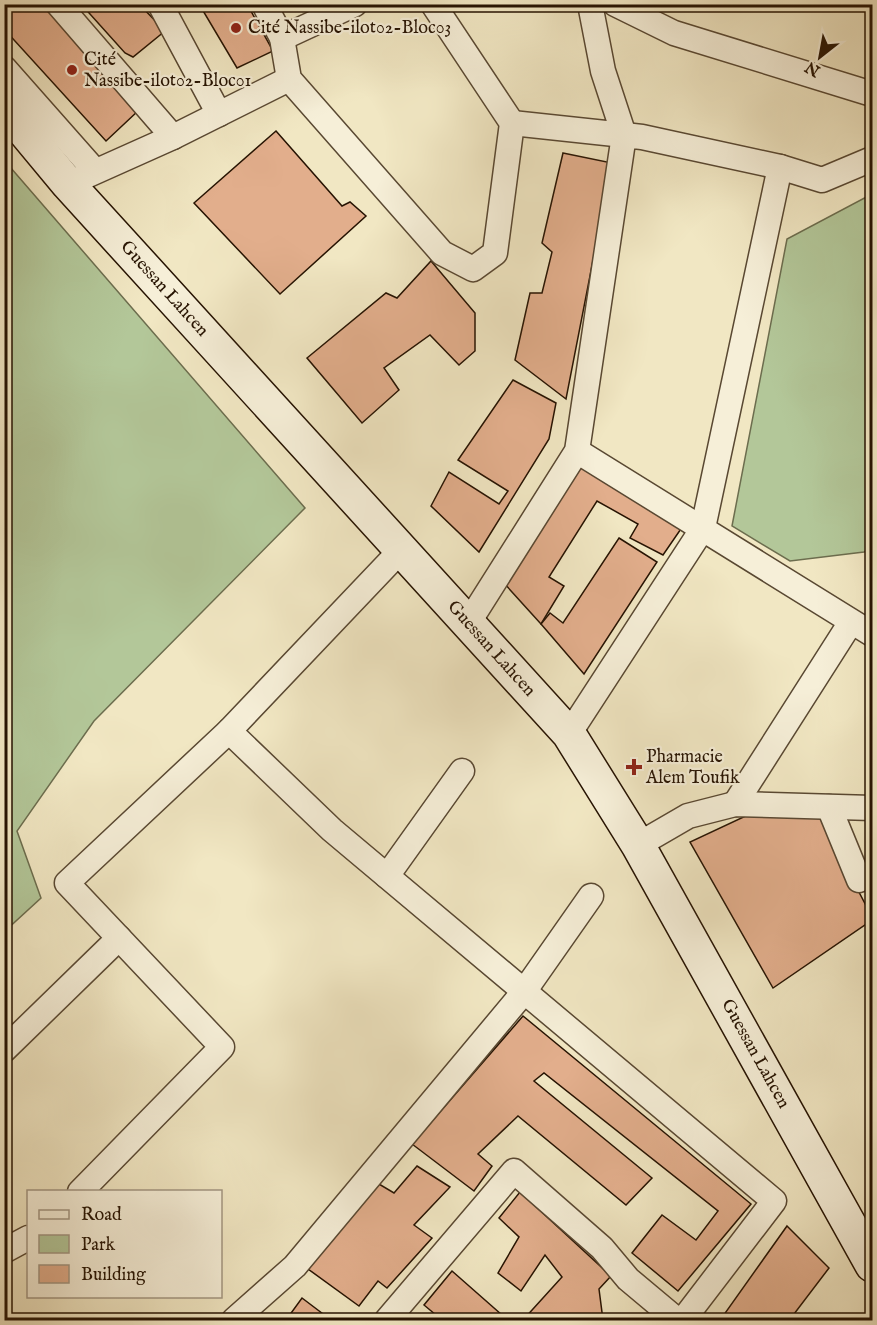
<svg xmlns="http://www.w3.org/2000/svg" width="877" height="1325" viewBox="0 0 877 1325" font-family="'IM FELL English',serif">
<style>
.green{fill:#b3c799;stroke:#6c6d4e;stroke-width:1.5}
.building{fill:#e2ae8c;stroke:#261302;stroke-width:1.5}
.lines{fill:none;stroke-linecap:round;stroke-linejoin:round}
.minor-casing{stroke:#594832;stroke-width:27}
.secondary-casing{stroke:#261302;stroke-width:36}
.minor{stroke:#f6efd8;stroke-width:24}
.secondary{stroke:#f6efd8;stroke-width:33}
.poi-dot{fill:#8f2418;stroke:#f6efd8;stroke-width:2}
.labels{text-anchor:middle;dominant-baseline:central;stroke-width:4.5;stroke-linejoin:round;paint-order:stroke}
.poi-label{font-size:18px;fill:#261302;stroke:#f6efd8;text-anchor:start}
.street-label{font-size:18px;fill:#261302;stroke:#f6efd8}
</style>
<rect width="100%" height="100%" fill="#f1e7c3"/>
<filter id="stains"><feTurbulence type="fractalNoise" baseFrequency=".00333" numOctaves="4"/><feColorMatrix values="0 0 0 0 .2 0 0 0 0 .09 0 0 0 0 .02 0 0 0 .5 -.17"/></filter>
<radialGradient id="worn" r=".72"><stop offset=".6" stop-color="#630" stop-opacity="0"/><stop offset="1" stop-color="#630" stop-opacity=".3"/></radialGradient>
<g class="green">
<polygon points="4,160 305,508 94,721 17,831 41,898 5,931"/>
<polygon points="872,194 872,548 864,552 790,561 732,526 787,239"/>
</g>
<g class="building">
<polygon points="4,4 43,4 139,110 106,141 4,29"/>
<polygon points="81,4 139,4 165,31 133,57 125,53"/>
<polygon points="199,4 247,4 273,51 237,68"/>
<polygon points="868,4 872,4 872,49 869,48"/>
<polygon points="276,131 342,206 350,202 366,216 280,294 194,203"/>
<polygon points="563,153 612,163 566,399 515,360 530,293 542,293 552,252 542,243"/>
<polygon points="431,261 475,313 475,351 459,365 430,335 384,368 399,390 362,423 307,358 386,293 397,298"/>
<polygon points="513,380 556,403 549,439 479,552 431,506 449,472 499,504 508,491 458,460"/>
<polygon points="573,458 685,523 663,555 630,538 638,524 597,501 549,577 564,586 541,624 503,582"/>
<polygon points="619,538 657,562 584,674 541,624 550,613 563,623"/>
<polygon points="752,813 819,816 872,917 872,920 773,988 690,842"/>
<polygon points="523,1016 751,1204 678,1291 632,1253 662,1215 696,1240 718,1211 544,1073 534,1081 652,1178 626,1205 518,1116 478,1154 492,1166 474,1191 412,1144"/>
<polygon points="417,1166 450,1187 414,1225 432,1238 387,1288 378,1281 359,1306 308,1269 379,1184 394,1193"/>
<polygon points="520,1192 611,1276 599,1289 603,1320 523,1320 562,1277 545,1255 521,1291 498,1273 519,1237 499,1218"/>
<polygon points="787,1226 829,1268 794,1314 805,1320 728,1320 723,1316"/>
<polygon points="452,1271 502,1315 497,1320 442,1320 424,1305"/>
<polygon points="302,1298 331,1320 286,1320"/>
</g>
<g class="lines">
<defs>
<g id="minor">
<polyline points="58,4 173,137"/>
<polyline points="160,4 219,114"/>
<polyline points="264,4 282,38 289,79 442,253 473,269 495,253 512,123 433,4"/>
<polyline points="615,4 674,33 872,94"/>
<polyline points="282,38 355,4"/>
<polyline points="4,68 95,171"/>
<polyline points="512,123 624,135 603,71 590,4"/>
<polyline points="68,184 173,137 289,79"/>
<polyline points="577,451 872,634"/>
<polyline points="467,625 577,451 624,135 642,137 780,167"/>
<polyline points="229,731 332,830 774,1201 683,1320"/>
<polyline points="569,734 703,528 780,167 822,180 872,159"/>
<polyline points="735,804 851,622"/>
<polyline points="829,807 859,880"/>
<polyline points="638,845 688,816 735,804 872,808"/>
<polyline points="387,876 462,771"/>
<polyline points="4,1050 119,938"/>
<polyline points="80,1192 222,1047 67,883 229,731 402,549"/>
<polyline points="4,1251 28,1238"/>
<polyline points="234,1320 295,1266 523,993 591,896"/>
<polyline points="387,1320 514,1171 602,1248 628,1279 677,1320"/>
</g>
<polyline id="secondary" points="4,107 68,184 569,734 638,845 872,1265"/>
</defs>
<use href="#minor" class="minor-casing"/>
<use href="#secondary" class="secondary-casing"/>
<use href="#minor" class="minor"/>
<use href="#secondary" class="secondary"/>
</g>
<g class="poi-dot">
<circle cx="236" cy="28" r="6"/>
<circle cx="72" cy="70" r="6"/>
<path d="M631 758h6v6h6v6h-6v6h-6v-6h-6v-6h6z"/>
</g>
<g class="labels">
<g class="poi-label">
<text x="248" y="28">Cité Nassibe-ilot02-Bloc03</text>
<text x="84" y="60">Cité<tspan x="84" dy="21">Nassibe-ilot02-Bloc01</tspan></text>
<text x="646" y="757">Pharmacie<tspan x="646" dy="21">Alem Toufik</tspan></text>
</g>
<g class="street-label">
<text transform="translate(164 289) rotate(48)">Guessan Lahcen</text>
<text transform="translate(491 649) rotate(48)">Guessan Lahcen</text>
<text transform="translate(755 1054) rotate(61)">Guessan Lahcen</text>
</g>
</g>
<rect width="877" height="1325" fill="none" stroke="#f1e7c3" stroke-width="24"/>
<rect x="6" y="6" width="865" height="1313" fill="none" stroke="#261302" stroke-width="3"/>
<rect x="12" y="12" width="853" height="1301" fill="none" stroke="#261302" stroke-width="1.5"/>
<rect x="27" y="1190" width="195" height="108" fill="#f6efd8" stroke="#a39782" stroke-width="1.5"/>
<rect x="39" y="1210" width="30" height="9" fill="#f6efd8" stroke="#a39782" stroke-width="1.5"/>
<text x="81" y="1220" font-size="18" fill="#261302">Road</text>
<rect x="39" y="1235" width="30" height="18" fill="#b3c799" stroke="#a39782" stroke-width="1.5"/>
<text x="81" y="1250" font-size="18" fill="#261302">Park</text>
<rect x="39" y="1265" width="30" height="18" fill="#e2ae8c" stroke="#a39782" stroke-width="1.5"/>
<text x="81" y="1280" font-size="18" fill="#261302">Building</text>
<g transform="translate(820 57) rotate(211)" stroke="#f6efd8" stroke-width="4.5" paint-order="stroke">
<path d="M0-4.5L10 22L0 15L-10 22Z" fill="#261302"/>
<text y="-9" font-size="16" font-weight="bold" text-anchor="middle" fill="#261302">N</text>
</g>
<rect width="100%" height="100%" filter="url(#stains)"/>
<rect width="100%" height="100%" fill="url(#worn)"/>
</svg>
